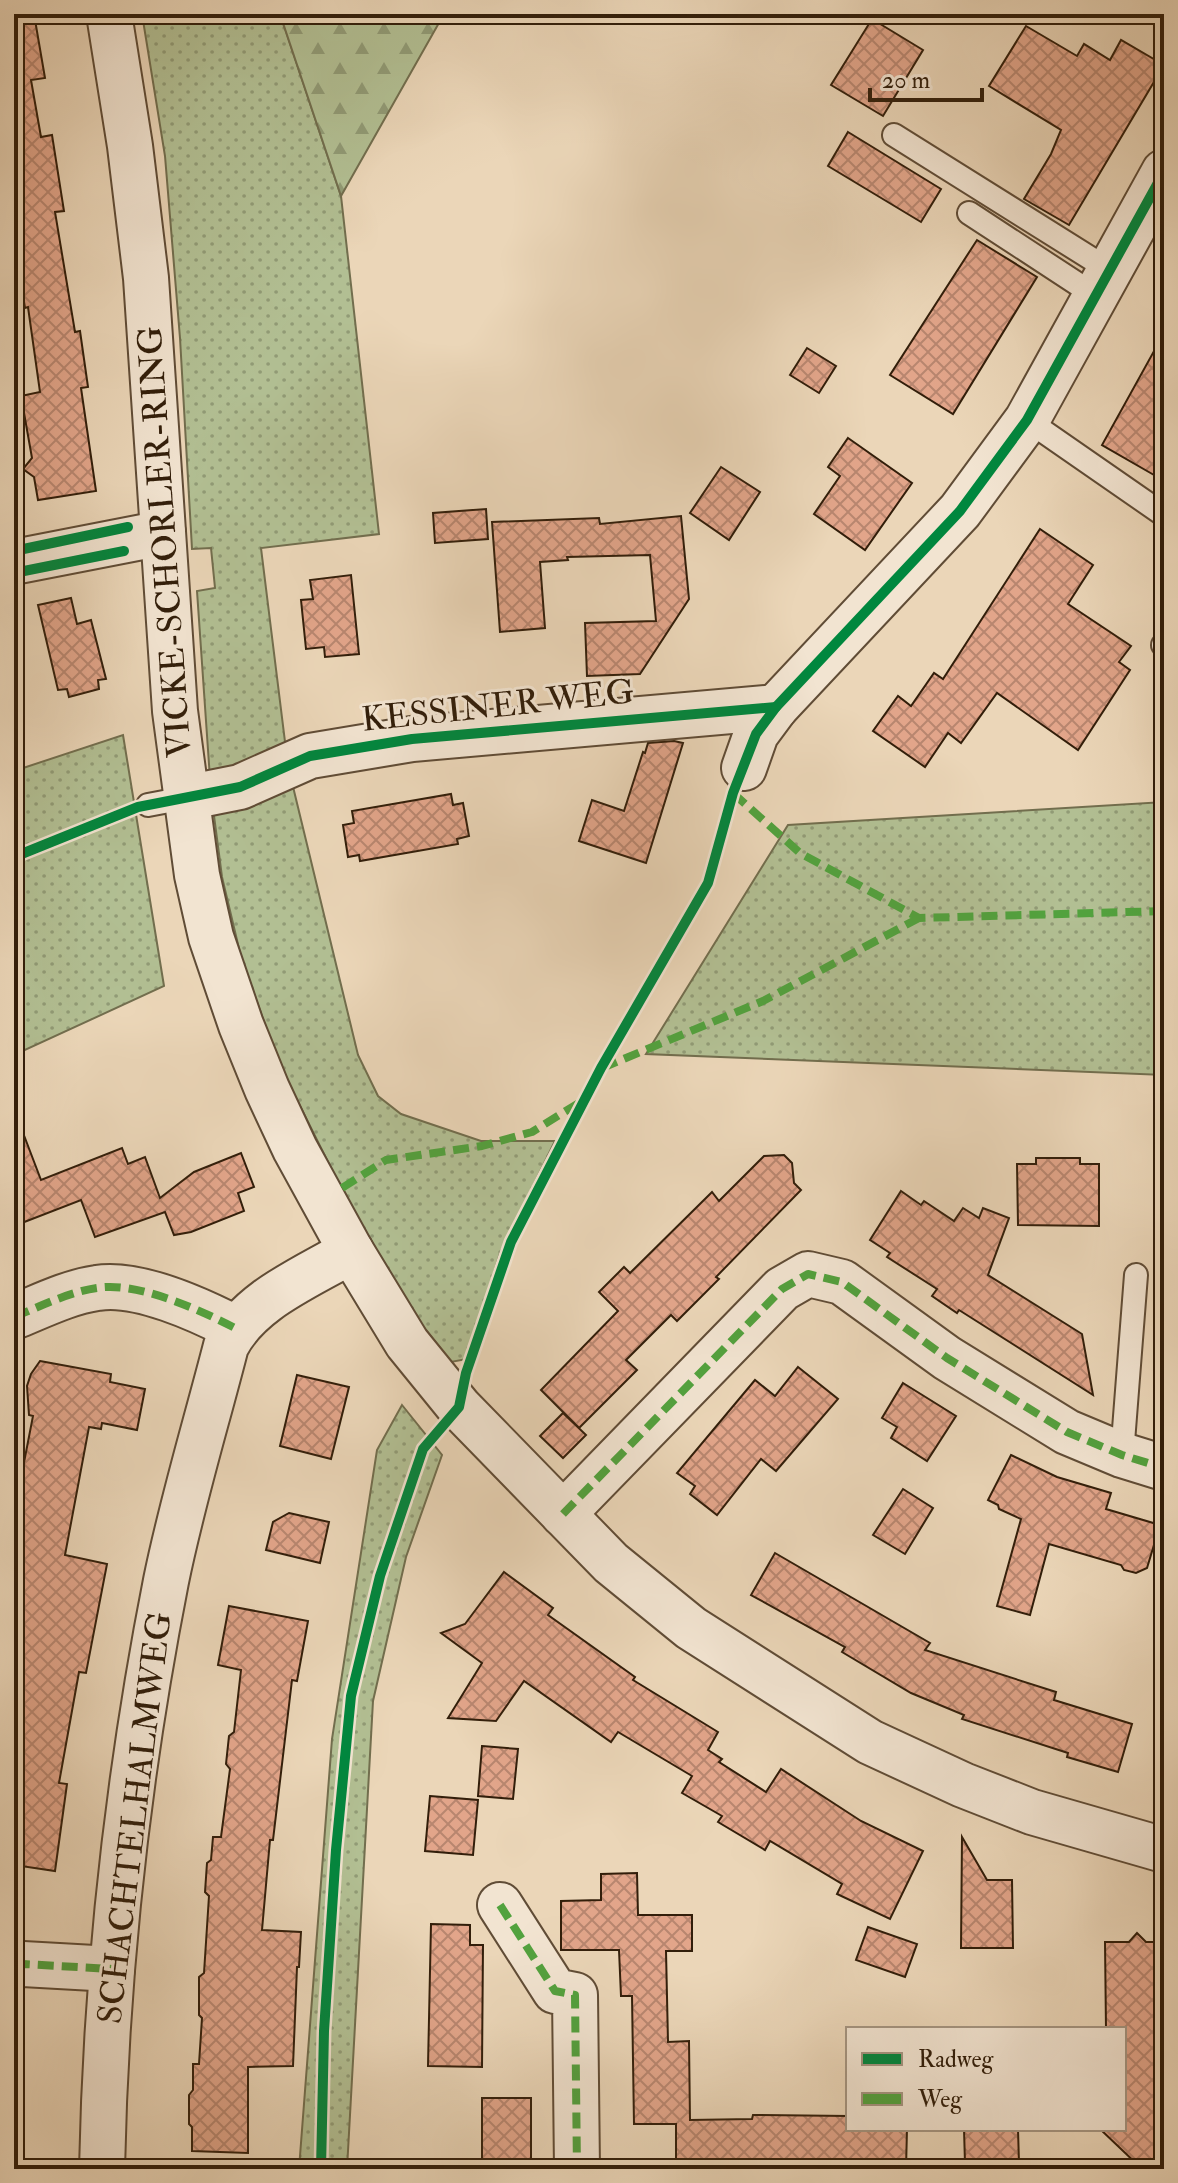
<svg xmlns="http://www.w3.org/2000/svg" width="1178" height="2183" viewBox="0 0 1178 2183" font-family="'IM FELL Double Pica',serif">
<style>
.green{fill:url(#green-dots);stroke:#726e4e;stroke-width:2}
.forest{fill:url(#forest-firs);stroke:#726e4e;stroke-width:2}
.building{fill:url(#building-cross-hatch);stroke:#321e0a;stroke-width:2}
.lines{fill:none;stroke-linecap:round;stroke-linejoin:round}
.service-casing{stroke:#604c36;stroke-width:26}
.minor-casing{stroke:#604c36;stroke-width:48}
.service{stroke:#f2e4d1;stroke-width:22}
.minor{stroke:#f2e4d1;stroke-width:44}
.quiet{stroke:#52a23e;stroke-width:8;stroke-dasharray:16 8;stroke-linecap:butt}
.cycleway-casing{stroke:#f2e4d1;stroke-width:15}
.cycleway{stroke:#00873e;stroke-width:10}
.labels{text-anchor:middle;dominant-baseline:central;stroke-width:6;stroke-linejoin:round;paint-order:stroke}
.street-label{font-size:34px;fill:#321e0a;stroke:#f2e4d1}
</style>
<defs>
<pattern id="green-dots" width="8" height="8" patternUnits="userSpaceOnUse" patternTransform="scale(2)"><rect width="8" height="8" fill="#b2bf93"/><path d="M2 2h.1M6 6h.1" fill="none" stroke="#919b76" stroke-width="1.8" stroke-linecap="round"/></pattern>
<pattern id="forest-firs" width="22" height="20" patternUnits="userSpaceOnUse" patternTransform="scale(2)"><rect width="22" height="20" fill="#b2bf93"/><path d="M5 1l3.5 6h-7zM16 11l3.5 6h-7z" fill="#919b76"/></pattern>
<pattern id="building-cross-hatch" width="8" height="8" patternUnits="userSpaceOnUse" patternTransform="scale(2)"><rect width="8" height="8" fill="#e2a58a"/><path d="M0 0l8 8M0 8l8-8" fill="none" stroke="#b8866f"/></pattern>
</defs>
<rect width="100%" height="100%" fill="#ebd6b8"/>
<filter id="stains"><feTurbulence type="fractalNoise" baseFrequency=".0025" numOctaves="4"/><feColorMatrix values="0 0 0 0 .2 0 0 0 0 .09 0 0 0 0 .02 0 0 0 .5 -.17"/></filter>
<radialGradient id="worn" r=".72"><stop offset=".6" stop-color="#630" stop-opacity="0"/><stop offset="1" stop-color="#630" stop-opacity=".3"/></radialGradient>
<g class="green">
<polygon points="142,14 280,14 341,196 379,534 261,548 288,766 358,1055 378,1096 401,1114 481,1141 555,1141 500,1253 467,1359 451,1362 397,1293 336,1178 279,1064 241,957 222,877 211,793 197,591 215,588 211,548 192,549 180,338 165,156"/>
<polygon points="123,735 164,986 14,1055 14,771"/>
<polygon points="1164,802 1164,1075 646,1054 788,825"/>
<polygon points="402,1405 442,1455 406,1557 373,1701 347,2169 299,2169 332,1739 377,1450"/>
</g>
<polygon class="forest" points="280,14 444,14 341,196"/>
<g class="building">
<polygon points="14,14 34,14 45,78 31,80 41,137 52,135 64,211 55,212 75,332 80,331 88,387 81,388 96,491 38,500 34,477 23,469 32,458 21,396 40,392 28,307 25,308 16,253 20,252 14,221"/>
<polygon points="872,19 923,50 883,116 831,85"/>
<polygon points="1026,26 1077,56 1084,44 1110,60 1121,40 1164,65 1069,225 1024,199 1051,154 1061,130 989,86"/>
<polygon points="848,132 941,189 921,222 828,166"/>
<polygon points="977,240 1037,277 953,414 890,375"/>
<polygon points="1164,333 1164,457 1154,475 1102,445"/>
<polygon points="807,348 836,366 819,393 790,375"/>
<polygon points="848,438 912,483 865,550 814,514 840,476 828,467"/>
<polygon points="721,467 760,492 729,540 690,513"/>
<polygon points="486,509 488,539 435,543 433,513"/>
<polygon points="681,516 689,599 640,674 587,676 585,623 656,621 650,555 567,557 568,560 540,562 545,628 500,632 492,522 599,518 600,524"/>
<polygon points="1040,529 1093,565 1068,604 1131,646 1119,662 1130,670 1078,750 997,693 961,743 948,733 925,767 873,731 898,696 911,706 934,673 943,679"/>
<polygon points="351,575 359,654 325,657 324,647 306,649 301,600 313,599 310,580"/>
<polygon points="71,598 77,624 91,620 106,679 98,680 99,689 69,697 67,689 58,690 38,605"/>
<polygon points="674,741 683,743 646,863 579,841 592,800 624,811 643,752 645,753 648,743"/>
<polygon points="451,794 453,805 463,803 469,836 457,839 458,844 360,861 359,855 348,857 343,825 354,823 352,811"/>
<polygon points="17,1117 41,1180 122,1148 128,1164 145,1157 160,1198 194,1172 241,1153 254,1187 238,1193 244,1211 191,1232 174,1235 165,1212 95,1237 81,1200 14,1226 14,1118"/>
<polygon points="784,1155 792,1163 794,1183 801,1190 716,1277 719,1279 677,1321 671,1315 626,1360 637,1370 579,1428 541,1390 618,1311 599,1292 624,1267 630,1273 712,1192 719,1201 764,1156"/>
<polygon points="1036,1158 1080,1158 1080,1164 1099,1164 1099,1226 1018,1225 1017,1164 1036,1164"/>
<polygon points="901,1191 921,1205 924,1201 954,1221 963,1208 979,1218 983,1208 1009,1218 988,1275 1082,1334 1093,1395 959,1310 957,1313 932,1296 937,1289 887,1257 890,1253 870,1240"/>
<polygon points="40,1361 111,1374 110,1382 145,1389 137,1430 102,1423 101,1429 89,1427 65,1555 107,1564 86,1673 79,1672 59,1783 67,1784 55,1871 14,1865 14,1683 21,1644 14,1643 14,1514 33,1416 29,1415 27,1386 31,1374"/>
<polygon points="798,1367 838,1399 776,1471 761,1459 717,1515 690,1494 695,1486 677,1473 755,1380 775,1396"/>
<polygon points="297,1375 349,1387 331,1459 280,1446"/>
<polygon points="903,1383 956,1416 927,1461 891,1438 897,1427 882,1418"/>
<polygon points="563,1413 586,1435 563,1458 540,1436"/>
<polygon points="1011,1455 1057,1477 1111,1493 1106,1509 1160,1525 1147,1568 1136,1573 1124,1570 1121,1565 1049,1544 1030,1615 997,1606 1021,1519 999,1509 998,1505 988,1500"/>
<polygon points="903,1489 933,1508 905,1554 873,1535"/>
<polygon points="289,1513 329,1522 320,1563 266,1550 273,1522"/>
<polygon points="775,1553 930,1643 925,1650 1056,1692 1054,1700 1132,1724 1118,1772 1067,1757 1068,1753 962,1719 964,1715 911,1693 842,1652 845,1647 751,1595"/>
<polygon points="504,1572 553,1608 548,1615 635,1677 633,1680 718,1732 708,1750 722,1759 719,1762 766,1792 781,1769 861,1821 923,1851 890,1919 837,1894 842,1884 770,1841 765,1850 718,1822 722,1816 682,1793 692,1776 618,1732 611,1742 524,1681 496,1721 448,1718 482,1663 441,1633 465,1624"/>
<polygon points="229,1606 308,1621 297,1681 292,1680 273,1840 270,1840 262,1930 301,1932 299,1967 297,1967 293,2066 248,2067 248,2153 192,2151 192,2127 189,2124 189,2095 193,2090 193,2064 199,2064 202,2018 199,2015 199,1977 204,1973 209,1896 205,1892 207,1863 211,1860 213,1837 221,1837 230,1769 226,1764 229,1736 234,1732 241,1670 218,1665"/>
<polygon points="482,1746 518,1749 513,1799 478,1796"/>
<polygon points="430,1796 478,1800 473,1855 425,1851"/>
<polygon points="962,1837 987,1880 1012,1880 1013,1948 961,1948"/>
<polygon points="637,1873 638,1915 692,1915 692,1951 666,1951 668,2042 689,2041 690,2120 752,2119 753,2115 848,2116 848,2129 907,2129 906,2169 676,2169 676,2124 634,2124 632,1996 621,1996 619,1950 561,1950 561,1901 601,1900 601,1874"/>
<polygon points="431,1924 470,1925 470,1945 483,1945 482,2067 428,2066"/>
<polygon points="868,1927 917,1944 905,1977 856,1960"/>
<polygon points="1137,1933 1146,1942 1164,1942 1164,2169 1142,2169 1100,2129 1124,2129 1124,2029 1106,2029 1105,1942 1129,1942"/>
<rect x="482" y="2098" width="49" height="71"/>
<polygon points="964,2129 1018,2129 1019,2163 965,2163"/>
</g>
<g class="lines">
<defs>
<g id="service">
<polyline points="894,135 1111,271"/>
<polyline points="969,213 1096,296"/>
<polyline points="1027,420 1164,515"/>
<polyline points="1163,645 1164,644"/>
<polyline points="148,805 185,798"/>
<polyline points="1122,1455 1136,1275"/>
</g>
<g id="minor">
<polyline points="109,14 130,146 146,278 175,711 197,875 211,937 241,1025 267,1089 295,1149 351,1251 407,1343 459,1407 611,1563 691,1628 870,1742 963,1785 1032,1812 1164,1850"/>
<polyline points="14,562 163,533"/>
<polyline points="744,768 756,734 776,707 960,511 1027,420 1164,172"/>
<polyline points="185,798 240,787 310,756 412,739 776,707"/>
<path d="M14,1317c27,-11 55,-25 83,-29 40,-7 103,22 138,40"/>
<polyline points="563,1514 782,1289 808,1274 842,1282 947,1358 1067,1432 1122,1455 1164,1468"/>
<polyline points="500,1905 555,1991 575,1995 577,2169"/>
<polyline points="14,1966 23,1964 112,1969"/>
<path d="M102,2169c4,-197 26,-395 64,-588 16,-79 40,-157 60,-235 24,-47 82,-69 125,-95"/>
</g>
</defs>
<use href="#service" class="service-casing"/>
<use href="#minor" class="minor-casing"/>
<use href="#service" class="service"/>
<use href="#minor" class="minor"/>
<g class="quiet">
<polyline points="733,793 800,853 919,918 1164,911"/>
<polyline points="602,1068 763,1001 919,918"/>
<polyline points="342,1188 386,1160 482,1146 532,1132 582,1101"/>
<path d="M14,1317c27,-11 55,-25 83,-29 40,-7 103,22 138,40"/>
<polyline points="563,1514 782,1289 808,1274 842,1282 947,1358 1067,1432 1122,1455 1164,1468"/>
<polyline points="500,1905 555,1991 575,1995 577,2169"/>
<polyline points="14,1966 23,1964 112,1969"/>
</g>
<defs>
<g id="cycleway">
<polyline points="14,551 128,527"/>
<polyline points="14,573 124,551"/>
<polyline points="14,857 138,807 240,787 310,756 412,739 776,707"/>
<polyline points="321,2169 324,2031 336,1850 351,1696 380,1576 423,1449 459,1407 466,1373 511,1242 601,1068 708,883 733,793 756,734 776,707 960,511 1027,420 1164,172"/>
</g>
</defs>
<use href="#cycleway" class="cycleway-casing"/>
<use href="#cycleway" class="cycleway"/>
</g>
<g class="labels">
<g class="street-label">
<text transform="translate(165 542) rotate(-94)">VICKE-SCHORLER-RING</text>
<text transform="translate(498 706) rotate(-6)">KESSINER WEG</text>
<text transform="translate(135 1818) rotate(-83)">SCHACHTELHALMWEG</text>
</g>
</g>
<rect width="1178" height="2183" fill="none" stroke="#ebd6b8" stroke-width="48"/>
<rect x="16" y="16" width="1146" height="2151" fill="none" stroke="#321e0a" stroke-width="4"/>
<rect x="24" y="24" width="1130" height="2135" fill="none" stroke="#321e0a" stroke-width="2"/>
<rect x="846" y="2027" width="280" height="104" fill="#f2e4d1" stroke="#a59581" stroke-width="2"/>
<rect x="862" y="2053" width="40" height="12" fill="#00873e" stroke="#a59581" stroke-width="2"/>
<text x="918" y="2067" font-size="24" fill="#321e0a">Radweg</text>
<rect x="862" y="2093" width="40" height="12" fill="#52a23e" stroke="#a59581" stroke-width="2"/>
<text x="918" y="2107" font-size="24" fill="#321e0a">Weg</text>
<path d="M870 88v12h112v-12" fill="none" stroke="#321e0a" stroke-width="4"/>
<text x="882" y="88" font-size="24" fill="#321e0a" stroke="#f2e4d1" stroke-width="6" paint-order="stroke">20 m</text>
<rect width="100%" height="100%" filter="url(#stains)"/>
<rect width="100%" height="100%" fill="url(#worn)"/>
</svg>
